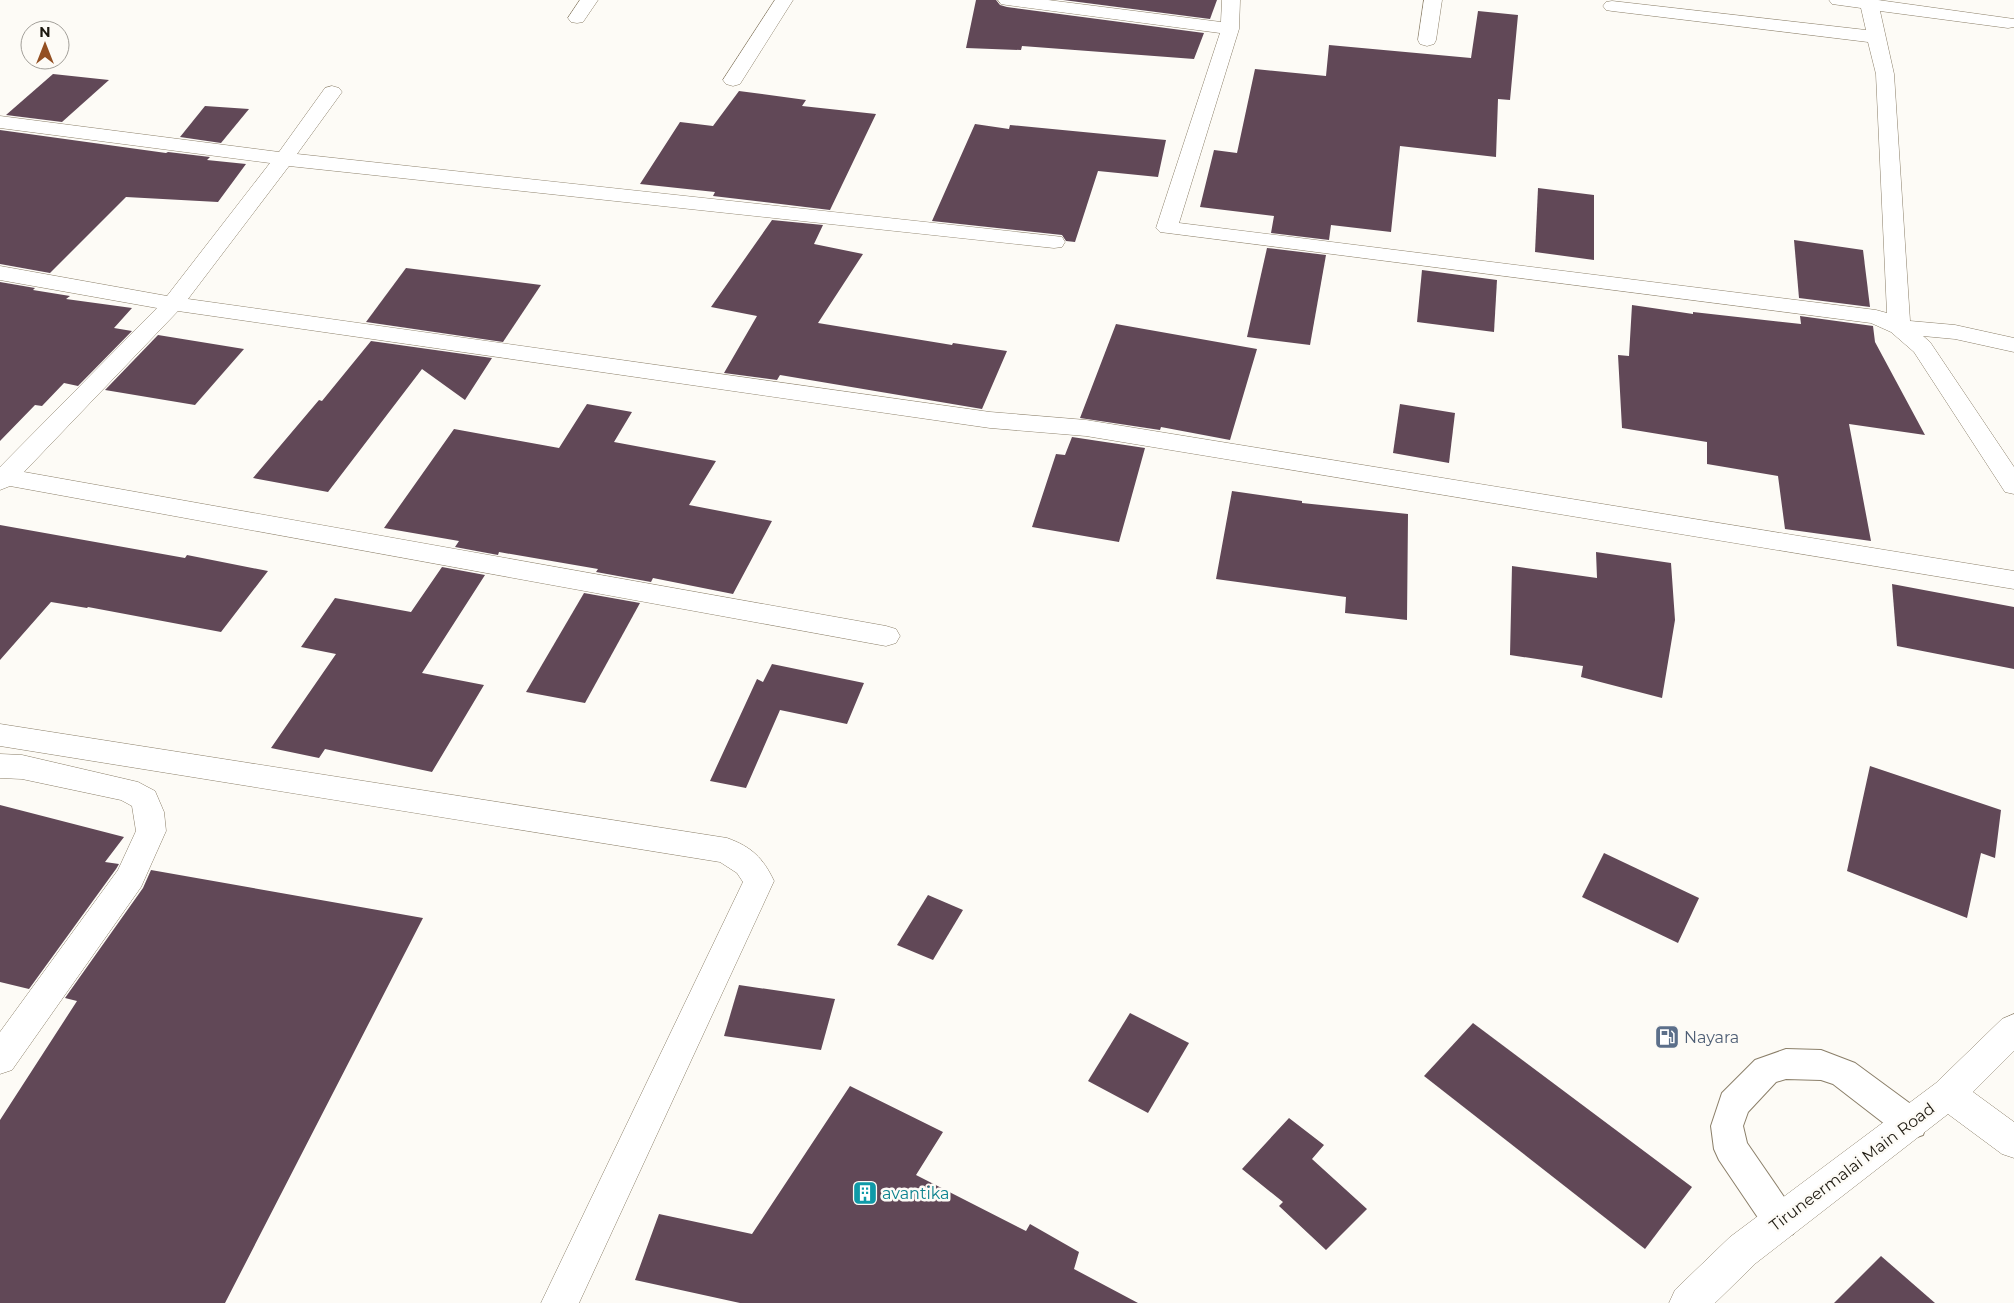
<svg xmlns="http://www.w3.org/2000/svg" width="2014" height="1303" viewBox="0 0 2014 1303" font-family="Montserrat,sans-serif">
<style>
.building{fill:#614857}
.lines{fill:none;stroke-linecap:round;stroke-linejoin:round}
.lane-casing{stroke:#8b7f69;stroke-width:2}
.street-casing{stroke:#8b7f69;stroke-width:1}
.secondary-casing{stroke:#8b7f69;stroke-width:1}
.lane{fill:#fff;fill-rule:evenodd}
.street{fill:#fff;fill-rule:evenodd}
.secondary{fill:#fff;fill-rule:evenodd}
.labels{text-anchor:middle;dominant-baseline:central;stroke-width:5;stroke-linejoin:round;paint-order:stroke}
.near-service-label{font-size:16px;fill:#4e5e75;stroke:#fdfbf6;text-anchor:start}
.near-street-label{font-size:16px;fill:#1c180f;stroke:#fdfbf6}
.near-culture-label{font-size:16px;fill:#0d838f;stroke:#fdfbf6;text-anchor:start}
</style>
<rect width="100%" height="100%" fill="#fdfbf6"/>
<g class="building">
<polygon points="976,0 996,0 1000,5 1007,7 1204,33 1194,59 1022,46 1021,50 966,48"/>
<polygon points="1063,0 1217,0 1210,19"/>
<polygon points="1478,11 1518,15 1510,100 1498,99 1496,157 1400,146 1391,232 1331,225 1329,240 1271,233 1274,216 1200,207 1214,150 1237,153 1255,69 1326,76 1329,45 1471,58"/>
<polygon points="53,74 109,80 62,122 6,115"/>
<polygon points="739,91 806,100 802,106 876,114 830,210 713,196 715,192 640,184 680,122 713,126"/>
<polygon points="205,106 249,109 221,143 180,137"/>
<polygon points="975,124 1009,129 1010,125 1166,140 1158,177 1098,171 1075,242 1066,241 1062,235 932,221"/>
<polygon points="0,130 166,153 168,152 210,157 207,160 246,164 218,202 126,197 50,273 0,264"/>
<polygon points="1538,188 1594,195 1594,260 1535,252"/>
<polygon points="772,220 823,225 814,244 863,254 818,323 952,345 953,343 1007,351 982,409 780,375 777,380 724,373 757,316 711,307"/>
<polygon points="1794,240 1863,250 1870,307 1799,298"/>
<polygon points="1267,248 1326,255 1310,345 1247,337"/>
<polygon points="406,268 541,285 503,342 366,322"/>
<polygon points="1422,270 1497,280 1494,332 1417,322"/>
<polygon points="0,282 35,288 33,290 70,296 66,299 132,308 114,328 132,331 78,386 64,383 42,406 35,405 0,441"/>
<polygon points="1632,305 1693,314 1693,312 1801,324 1800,316 1873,326 1875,342 1925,435 1849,424 1871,541 1785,529 1778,476 1707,464 1707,442 1622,428 1618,355 1629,356"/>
<polygon points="1116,324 1257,349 1230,440 1161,427 1160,430 1080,418"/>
<polygon points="158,335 244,349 195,405 105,390"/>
<polygon points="371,341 492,358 465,400 422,369 328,492 253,478 319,400 322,401"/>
<polygon points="587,404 632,412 614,442 716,461 689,505 772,521 733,594 653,578 651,582 596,572 598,569 499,552 498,555 455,547 459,541 384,528 454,429 559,448"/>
<polygon points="1400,404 1455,413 1449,463 1393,453"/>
<polygon points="1072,437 1145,448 1119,542 1032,527 1056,454 1065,455"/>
<polygon points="1232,491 1302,501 1302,503 1408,514 1407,620 1345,613 1346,597 1216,579"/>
<polygon points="0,525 185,558 187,555 268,571 221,632 88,607 87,608 51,602 0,660"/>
<polygon points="1596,552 1671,563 1675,620 1662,698 1581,677 1583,666 1510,655 1512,566 1597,578"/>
<polygon points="442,567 485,575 422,673 484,685 432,772 325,749 319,758 271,748 336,654 301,647 335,598 411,612"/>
<polygon points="1892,584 2014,607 2014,669 1897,646"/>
<polygon points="584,593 640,603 585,703 526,692"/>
<polygon points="772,664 864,683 847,724 780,710 746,788 710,781 757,679 763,682"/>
<polygon points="1870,766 2001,810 1995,858 1981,853 1967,918 1847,871"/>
<polygon points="0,805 124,837 105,862 119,864 116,869 29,989 0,982"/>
<polygon points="1604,853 1699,898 1678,943 1582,897"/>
<polygon points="151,870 423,918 225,1303 0,1303 0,1120 77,1001 65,998 143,888"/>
<polygon points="928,895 963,910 933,960 897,945"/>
<polygon points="739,985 835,999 821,1050 724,1036"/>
<polygon points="1130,1013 1189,1043 1148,1113 1088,1081"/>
<polygon points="1473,1023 1692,1187 1645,1249 1424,1076"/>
<polygon points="850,1086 943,1132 916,1175 1026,1231 1030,1224 1079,1252 1074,1269 1138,1303 740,1303 635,1280 659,1214 752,1234"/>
<polygon points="1289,1118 1324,1145 1312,1159 1367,1209 1326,1250 1279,1206 1283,1202 1242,1169"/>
<polygon points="1881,1256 1935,1303 1834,1303"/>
</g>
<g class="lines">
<defs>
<polygon id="lane" points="1786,1049 1821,1050 1855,1063 1923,1113 1927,1124 1923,1135 1911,1139 1899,1135 1833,1084 1821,1080 1786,1079 1776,1082 1748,1112 1743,1126 1747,1143 1793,1210 1798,1222 1793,1234 1781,1239 1769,1234 1719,1160 1714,1149 1711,1126 1722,1093 1755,1060"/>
<g id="street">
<polygon points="580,0 598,0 583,22 577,23 571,22 568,18"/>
<polygon points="775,0 793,0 740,84 733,86 726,84 723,80"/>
<polygon points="998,0 1048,0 1221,22 1222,0 1240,0 1239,29 1179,223 1876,310 1887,313 1876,74 1868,42 1612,11 1606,10 1603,6 1606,2 1612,1 1866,30 1861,8 1832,4 1829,0 1878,0 2014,19 2014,27 2008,28 1880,11 1894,74 1910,321 1955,325 2014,338 2014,352 1955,339 1923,336 1930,342 2014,467 2014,494 2005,492 1914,352 1891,332 1871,323 1160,232 1156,228 1220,33 1007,5 1001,4"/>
<polygon points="1424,0 1442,0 1436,40 1434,44 1427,46 1420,44 1418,40"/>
<polygon points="332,86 339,88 342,92 297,154 1054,236 1062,237 1065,242 1062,247 1054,248 289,166 188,299 990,412 1086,420 2014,571 2014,589 1086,436 990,428 178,311 24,472 886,626 896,629 900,636 896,643 886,646 10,486 0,490 0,467 157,308 0,280 0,266 167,296 270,163 0,128 0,116 279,152 325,88"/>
<path d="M0,724l727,114c25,9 36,20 47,43l-195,422h-38l202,-421 -6,-9 -17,-11 -720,-116z"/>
<polygon points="0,754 22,755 138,782 155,791 164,812 166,831 141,887 12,1070 0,1074 0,1032 118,870 136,831 132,806 121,800 22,779 0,778"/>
</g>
<polygon id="secondary" points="2014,1014 2014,1051 1973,1092 2014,1122 2014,1158 2002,1154 1948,1114 1756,1263 1715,1303 1669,1303 1675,1290 1730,1237 1936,1083 2002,1019"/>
</defs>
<use href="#lane" class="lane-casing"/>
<use href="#street" class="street-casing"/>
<use href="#secondary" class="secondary-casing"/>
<use href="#lane" class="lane"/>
<use href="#street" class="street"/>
<use href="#secondary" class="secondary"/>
</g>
<defs>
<symbol id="fuel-square" viewBox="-11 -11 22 22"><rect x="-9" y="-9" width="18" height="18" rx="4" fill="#5c6f8a" stroke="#fdfbf6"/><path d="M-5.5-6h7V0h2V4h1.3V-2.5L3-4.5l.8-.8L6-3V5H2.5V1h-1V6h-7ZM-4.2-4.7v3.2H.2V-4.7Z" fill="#fff"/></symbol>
<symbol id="building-square" viewBox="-11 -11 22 22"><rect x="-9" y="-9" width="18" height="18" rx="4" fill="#0f9aa8" stroke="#fdfbf6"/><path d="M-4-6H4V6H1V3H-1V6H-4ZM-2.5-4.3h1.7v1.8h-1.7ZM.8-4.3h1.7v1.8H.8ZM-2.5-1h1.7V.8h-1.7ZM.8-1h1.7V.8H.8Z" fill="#fff"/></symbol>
</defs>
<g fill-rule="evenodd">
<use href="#fuel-square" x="1653" y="1023" width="28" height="28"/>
<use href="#building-square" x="851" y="1179" width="28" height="28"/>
</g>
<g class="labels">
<g class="near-service-label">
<text x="1684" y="1037">Nayara</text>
</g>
<g class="near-street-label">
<text transform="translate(1852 1167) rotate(-37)">Tiruneermalai Main Road</text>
</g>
<g class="near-culture-label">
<text x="882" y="1193">avantika</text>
</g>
</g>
<g transform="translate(45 45)"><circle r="24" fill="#fdfbf6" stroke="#a3a09a"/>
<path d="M0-4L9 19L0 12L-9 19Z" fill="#934f22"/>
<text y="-8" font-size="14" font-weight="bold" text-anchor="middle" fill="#1c180f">N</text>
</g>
</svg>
